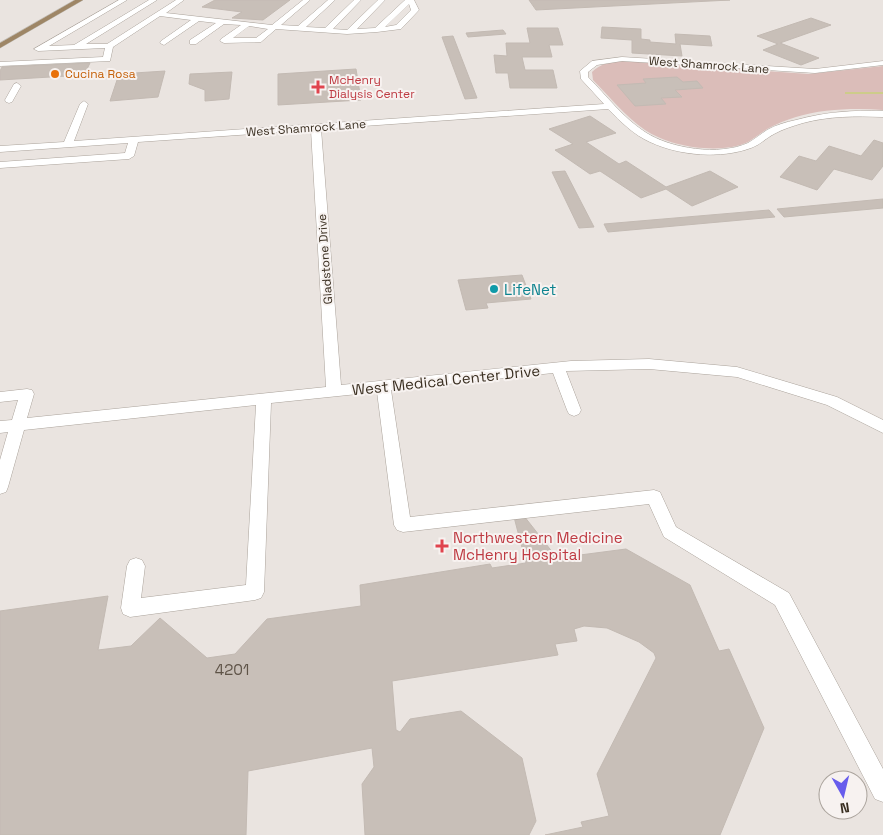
<svg xmlns="http://www.w3.org/2000/svg" width="883" height="835" viewBox="0 0 883 835" font-family="'Space Grotesk',sans-serif">
<style>
.green{fill:#dbbdb9}
.lines{fill:none;stroke-linecap:round;stroke-linejoin:round}
.stream{fill:#cdcc8a;fill-rule:evenodd}
.building{fill:#c8bfb8;stroke:#c3bab3}
.minor-casing{stroke:#aba39b;stroke-width:1}
.major-casing{stroke:#c4c1bc;stroke-width:1}
.minor{fill:#fff;fill-rule:evenodd}
.major{fill:#9e8666;fill-rule:evenodd}
.food-dot{fill:#e8710a;stroke:#f7f2f0;stroke-width:2}
.health-dot{fill:#e0444e;stroke:#f7f2f0;stroke-width:2}
.culture-dot{fill:#0f9aa8;stroke:#f7f2f0;stroke-width:2}
.labels{text-anchor:middle;dominant-baseline:central;stroke-width:4;stroke-linejoin:round;paint-order:stroke}
.far-street-label{font-size:12px;fill:#3a2f21;stroke:#f7f2f0}
.far-food-label{font-size:12px;fill:#c56008;stroke:#f7f2f0;text-anchor:start}
.far-health-label{font-size:12px;fill:#be3a42;stroke:#f7f2f0;text-anchor:start}
.culture-label{font-size:15px;fill:#0d838f;stroke:#f7f2f0;text-anchor:start}
.street-label{font-size:15px;fill:#3a2f21;stroke:#f7f2f0}
.health-label{font-size:15px;fill:#be3a42;stroke:#f7f2f0;text-anchor:start}
.near-number-label{font-size:15px;fill:#5e5347}
</style>
<rect width="100%" height="100%" fill="#eae4e0"/>
<path class="green" d="M623,61l186,13 74,-8v44c-29,-2 -60,-1 -87,7 -10,3 -20,7 -29,12 -6,4 -12,9 -19,13 -28,13 -78,5 -103,-12 -19,-13 -36,-34 -52,-50l-1,-8c9,-9 19,-10 31,-11z"/>
<g class="lines">
<rect class="stream" x="845" y="92" width="38" height="2"/>
</g>
<g class="building">
<polygon points="215,0 290,0 263,20 232,18 242,12 202,7"/>
<polygon points="529,0 730,0 536,10"/>
<polygon points="811,18 831,25 780,43 819,58 801,65 763,50 778,44 757,36"/>
<polygon points="602,27 641,29 641,39 650,40 650,42 676,44 675,34 710,36 712,46 680,44 682,56 632,53 632,40 601,38"/>
<polygon points="527,28 558,28 563,45 549,45 552,57 522,57 525,70 553,70 557,88 510,88 508,73 496,73 494,55 507,56 506,43 530,43"/>
<polygon points="503,30 506,34 468,37 466,33"/>
<polygon points="453,36 477,98 465,99 442,37"/>
<polygon points="90,63 84,75 0,80 0,71 2,67"/>
<polygon points="356,69 361,100 278,105 278,74"/>
<polygon points="165,71 158,97 110,101 119,74"/>
<polygon points="232,72 229,99 205,101 205,90 189,84 190,74"/>
<polygon points="677,77 683,82 697,81 703,88 675,90 682,97 661,98 666,104 635,106 617,85 646,83 643,79"/>
<polygon points="590,116 616,133 586,142 619,164 626,161 666,187 710,171 738,187 692,206 666,189 641,198 600,171 590,174 555,150 573,144 549,129"/>
<polygon points="874,140 883,143 883,166 872,180 834,169 817,190 780,177 799,156 816,161 829,146 861,156"/>
<polygon points="565,171 594,227 579,228 552,172"/>
<polygon points="883,199 883,208 784,217 777,209"/>
<polygon points="769,210 775,217 608,232 604,224"/>
<polygon points="522,275 531,299 486,303 488,308 466,310 458,280"/>
<polygon points="524,516 557,558 626,549 690,585 719,651 729,649 764,728 720,835 545,835 583,827 581,822 609,816 597,774 656,658 654,653 639,642 607,628 584,626 574,629 577,641 555,644 558,655 392,681 396,730 400,732 410,719 461,711 522,758 536,821 529,835 365,835 362,784 374,767 372,748 248,771 246,835 0,835 0,611 108,596 98,650 131,646 160,618 207,658 235,654 267,619 361,606 360,585 490,564 492,568 526,563 514,517"/>
</g>
<g class="lines">
<defs>
<g id="minor">
<path d="M119,0h8l-78,46 25,-1 75,-45h8l-71,44h21l69,-44h8l-18,13 106,12 31,-25h7l-29,25 17,1 30,-26h7l-29,27 19,1 29,-28h7l-28,29 14,1 31,-30h7l-28,29 18,-1 30,-28h9l5,10 -18,19 -24,3 -30,2 -71,-5 -15,13 -37,1 -4,-2 1,-2 20,-14 -17,-1 -28,20h-6v-4l26,-17 -17,-2 -35,24 -4,-2 1,-2 30,-21 -31,-4 -47,31 -3,14 -110,5v-4l103,-5 2,-9 -67,3 -4,-2zM409,4l2,6 -15,15 -11,2zM249,26l19,3 -12,9h-23z"/>
<path d="M622,57l193,12 68,-8v4l-68,8 -193,-12 -25,4 -9,7v5c19,19 34,40 57,55 26,17 74,24 103,11 7,-4 13,-9 19,-13 9,-5 19,-8 29,-10 29,-8 57,-10 87,-9v6c-27,-1 -54,-1 -80,6 -10,3 -20,6 -29,11 -8,4 -14,11 -23,14 -30,11 -71,8 -101,-6 -16,-7 -29,-20 -42,-33l-287,20 20,256 230,-24 78,-2 88,8 100,30 46,23v13l-56,-28 -90,-28 -88,-8 -83,2 15,39 -2,4 -5,2 -5,-2 -2,-4 -14,-37 -162,17 19,127 244,-27 6,2 16,35 113,66 94,176v33l-8,-3 -100,-194 -111,-68 -15,-33 -246,28 -6,-2 -3,-5 -17,-133 -106,11 -7,189 -3,6 -6,2 -125,17 -7,-3 -2,-6 6,-42 3,-6 6,-2 6,2 3,6 -4,32 105,-13 10,-180 -232,25 -16,57 -2,5 -6,2v-34l8,-28 -8,1v-12l12,-1 6,-20 -18,2v-10l27,-3 5,1 2,4 -7,24 299,-31 -15,-257 -173,12 -4,14 -5,3 -129,9v-6l125,-9 3,-10 -128,9v-6l64,-4 16,-38 4,-3 4,3 -14,37 530,-37 -23,-25 -1,-8 12,-10z"/>
<polygon points="17,83 21,86 12,102 9,103 6,102 5,100 14,84"/>
</g>
<polygon id="major" points="75,0 83,0 0,48 0,43"/>
</defs>
<use href="#minor" class="minor-casing"/>
<use href="#major" class="major-casing"/>
<use href="#minor" class="minor"/>
<use href="#major" class="major"/>
</g>
<circle class="food-dot" cx="55" cy="74" r="5"/>
<g class="health-dot">
<path d="M315.5 79.5h5v5h5v5h-5v5h-5v-5h-5v-5h5z"/>
<path d="M439.5 538.5h5v5h5v5h-5v5h-5v-5h-5v-5h5z"/>
</g>
<circle class="culture-dot" cx="494" cy="289" r="5"/>
<g class="labels">
<g class="far-street-label">
<text transform="translate(709 65) rotate(4)">West Shamrock Lane</text>
<text transform="translate(306 128) rotate(-4)">West Shamrock Lane</text>
<text transform="translate(325 259) rotate(-94)">Gladstone Drive</text>
</g>
<g class="far-food-label">
<text x="65" y="74">Cucina Rosa</text>
</g>
<g class="far-health-label">
<text x="329" y="80">McHenry<tspan x="329" dy="14">Dialysis Center</tspan></text>
</g>
<g class="culture-label">
<text x="504" y="289">LifeNet</text>
</g>
<g class="street-label">
<text transform="translate(446 380) rotate(-6)">West Medical Center Drive</text>
</g>
<g class="health-label">
<text x="453" y="537">Northwestern Medicine<tspan x="453" dy="17">McHenry Hospital</tspan></text>
</g>
<g class="near-number-label">
<text x="232" y="669">4201</text>
</g>
</g>
<g transform="translate(843 795) rotate(172)"><circle r="24" fill="#f7f2f0" stroke="#aba49d"/>
<path d="M0-4L9 19L0 12L-9 19Z" fill="#675cec"/>
<text y="-8" font-size="14" font-weight="bold" text-anchor="middle" fill="#3a2f21">N</text>
</g>
</svg>
